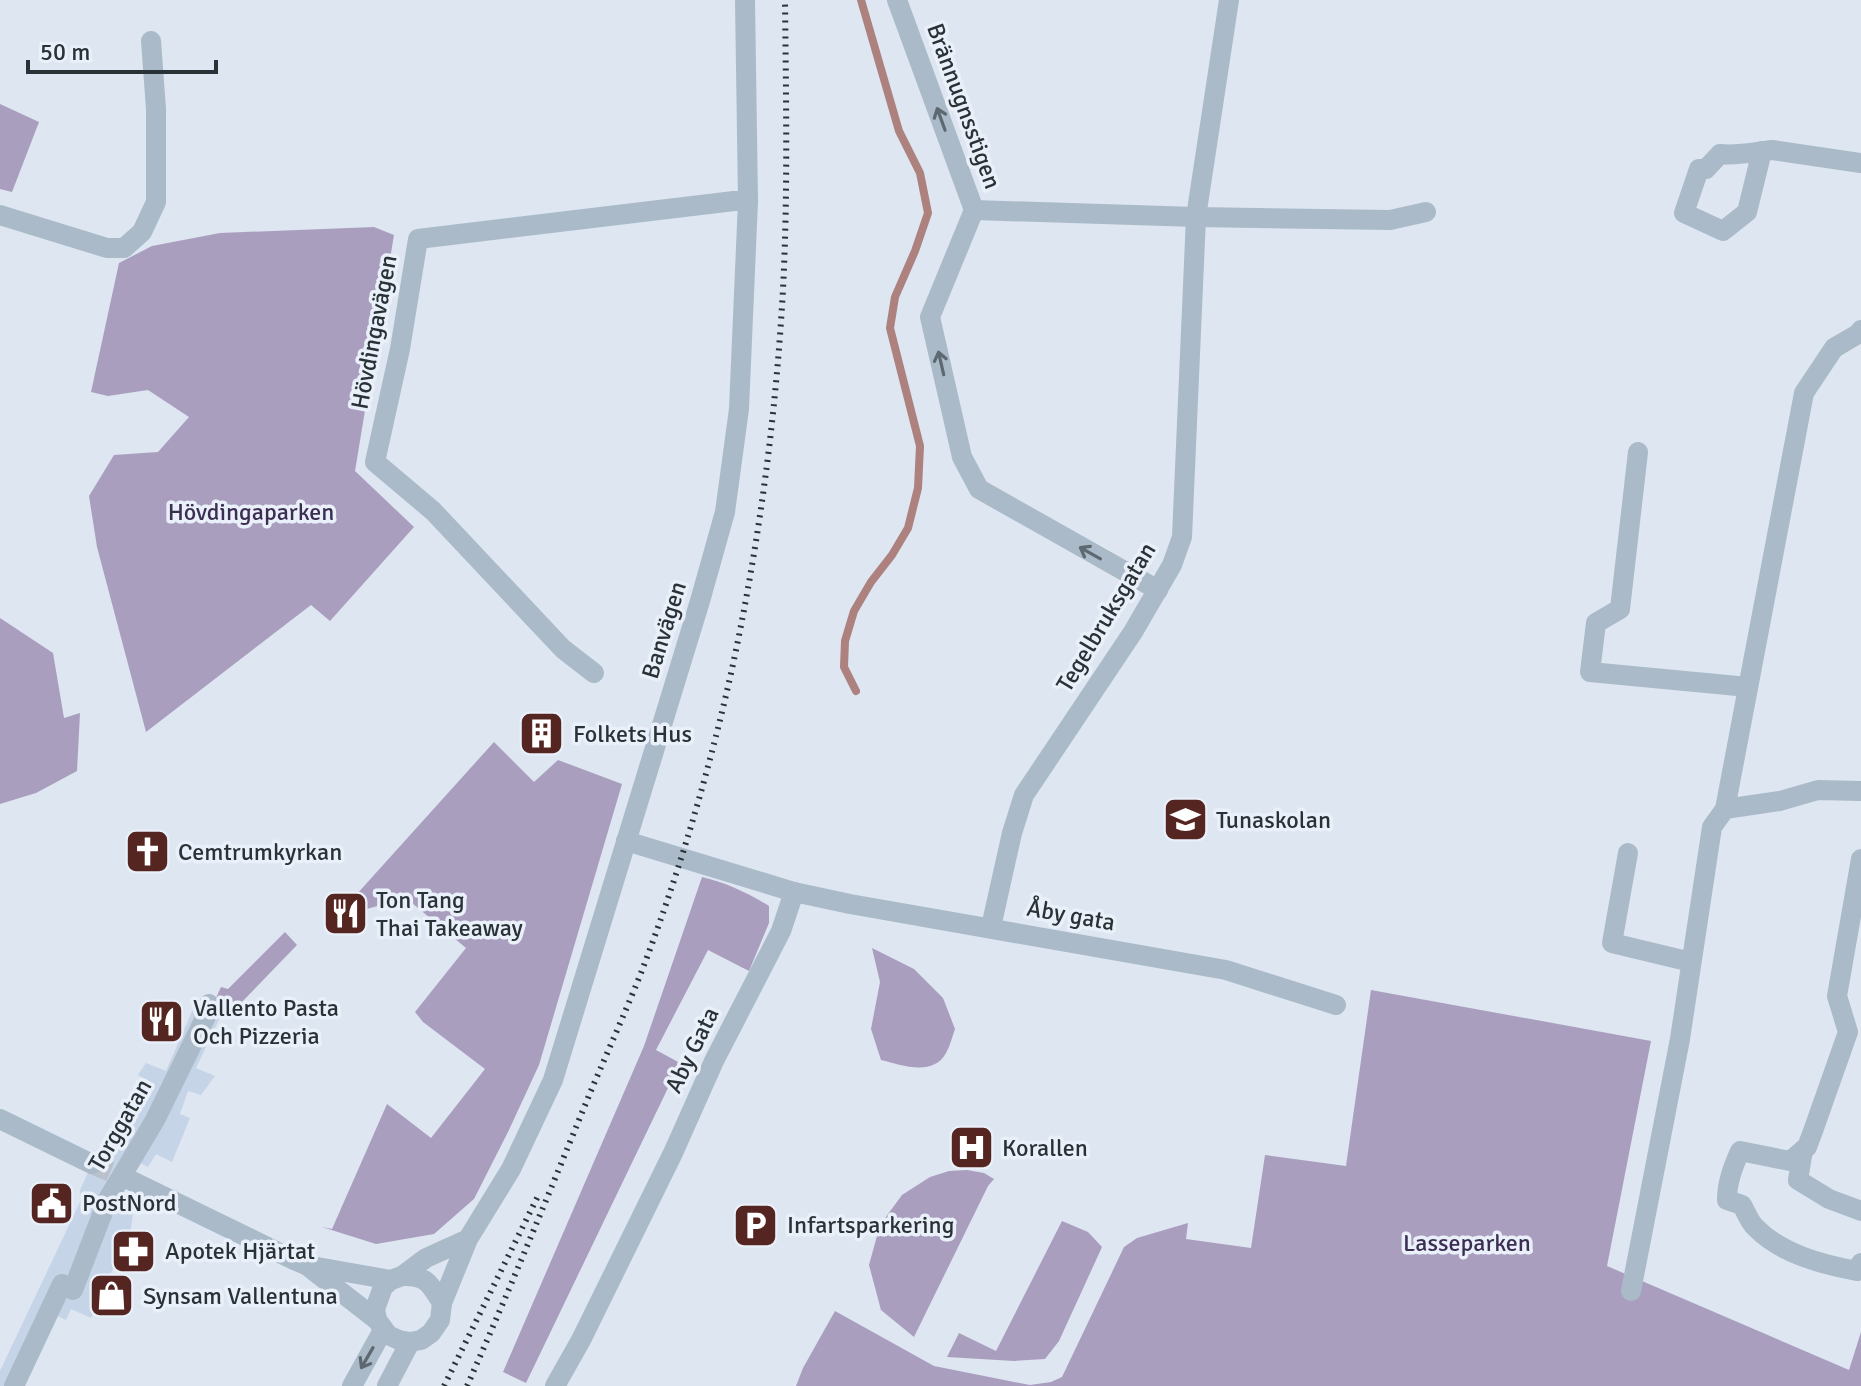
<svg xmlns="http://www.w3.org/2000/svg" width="1861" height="1386" viewBox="0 0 1861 1386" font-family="Signika,sans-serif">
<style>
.green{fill:#aa9ebf}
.plaza{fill:#c6d4e8}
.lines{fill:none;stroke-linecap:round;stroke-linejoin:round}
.stream{stroke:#ac817e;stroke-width:8}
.minor-tunnel{stroke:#b9c2cc;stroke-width:20;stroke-dasharray:20 10;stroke-linecap:butt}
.pedestrian{stroke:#aabac8;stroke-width:20}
.minor{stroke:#aabac8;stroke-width:20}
.tertiary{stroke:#aabac8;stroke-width:20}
.rail{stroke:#293236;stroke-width:6;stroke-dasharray:2 6;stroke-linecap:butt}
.oneway{stroke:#5d6870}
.labels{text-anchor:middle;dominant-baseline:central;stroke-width:7;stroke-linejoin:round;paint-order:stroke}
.street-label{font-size:24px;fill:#293236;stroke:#eaf0f9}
.park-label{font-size:24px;fill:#3c2e53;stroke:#eaf0f9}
.poi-label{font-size:24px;fill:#293236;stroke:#eaf0f9;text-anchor:start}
</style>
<rect width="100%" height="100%" fill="#dde6f1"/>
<g class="green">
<polygon points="0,104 39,122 12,192 0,189"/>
<polygon points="374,227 394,235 355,471 414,527 330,621 311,605 146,732 97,547 89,496 114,455 158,452 189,417 148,390 108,396 91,392 119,263 152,246 220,233"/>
<polygon points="0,618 53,653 64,718 80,713 77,771 36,793 0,804"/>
<polygon points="494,742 534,782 558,760 622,784 539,1065 508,1132 474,1199 434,1234 376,1244 322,1227 332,1229 387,1104 431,1138 485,1069 423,1022 415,1012 466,948 406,898 349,914 347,905"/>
<path d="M702,877c25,6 46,16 67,29v17l-20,48 -41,-21 -52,100 24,13 -154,320 -23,-11 141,-326z"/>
<polygon points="285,932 297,945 239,1005 216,998 221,987 228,989"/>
<path d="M872,948l42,21 29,29 12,31c-3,8 -5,17 -9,24 -13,24 -45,12 -65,7l-10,-31 9,-47z"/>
<polygon points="1371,990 1651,1041 1607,1266 1849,1370 1861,1332 1861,1386 796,1386 803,1368 835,1311 934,1366 1030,1385 1051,1382 1062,1377 1124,1247 1137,1238 1188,1223 1186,1239 1251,1248 1265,1155 1346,1166"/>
<polygon points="967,1170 984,1173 994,1179 988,1186 914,1337 881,1310 869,1265 880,1225 902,1195 930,1177 949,1171"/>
<polygon points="1062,1221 1088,1232 1102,1247 1059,1341 1045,1359 1014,1361 947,1357 959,1333 996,1351"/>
</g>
<polygon class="plaza" points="197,1000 209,1004 222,1012 217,1024 196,1068 215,1076 201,1095 188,1091 180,1114 190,1118 172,1162 156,1154 148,1167 138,1162 120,1199 134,1207 131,1228 91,1318 71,1309 66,1320 55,1315 24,1386 0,1386 0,1371 81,1200 80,1190 92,1164 102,1146 115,1141 124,1132 150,1082 138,1075 146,1063 166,1071"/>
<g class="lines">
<polyline class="stream" points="856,691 844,667 845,641 854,611 871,582 892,555 908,528 918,488 920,446 890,328 895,297 915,251 928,213 920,173 899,131 861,0"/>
<polyline class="minor-tunnel" points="92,1164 130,1180"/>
<polyline class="pedestrian" points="14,1386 62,1284 73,1290 108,1199 155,1120 208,1012 209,1004"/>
<g class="minor">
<polyline points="897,0 974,210 930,317 962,457 979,489 1158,590"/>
<path d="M1762,151l-15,61 -24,19 -39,-18 15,-44h7l14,-15c18,2 35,-2 52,-4l89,13"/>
<polyline points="974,210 1196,217 1390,220 1426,212"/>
<polyline points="0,215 107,248 124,248 142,232 156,202 156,109 151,41"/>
<polyline points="1638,452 1620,609 1596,623 1590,672 1748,687"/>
<polyline points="594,673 563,649 433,511 375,462 400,349 418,239 734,201 748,201"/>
<polyline points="1725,809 1780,801 1818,790 1861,791"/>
<polyline points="1628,853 1612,943 1691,962"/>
<path d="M1861,859l-24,137 11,36 -35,99 -6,16 -17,14 -50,-10c-7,16 -13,31 -13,49l15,5c4,7 7,16 13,22 26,27 66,37 102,44l4,-8"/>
<polyline points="794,892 850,904 1226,970 1336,1005"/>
<polyline points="991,927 1012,833 1024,795 1133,632 1172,565 1182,537 1196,217 1229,0"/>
<polyline points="0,1119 92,1164"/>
<polyline points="1803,1150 1798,1180 1829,1199 1861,1211"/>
<polyline points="130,1180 294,1260 306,1265 391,1280"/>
<polyline points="309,1267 377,1320"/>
<polyline points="1631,1291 1680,1039 1712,827 1725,809 1804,393 1834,348 1858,334 1861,330"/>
<polyline points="555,1386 581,1340 673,1153 714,1061 781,931 794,892 626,841"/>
</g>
<g class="tertiary">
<polyline points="468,1239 426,1258 402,1276 391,1280 383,1287 375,1309 377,1320 388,1335 399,1340 410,1342 421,1340 431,1333 440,1320 442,1303 468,1239 511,1169 553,1080 700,601 725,512 739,409 748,201 745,0"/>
<path d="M402,1276c25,-1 28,8 40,27"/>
<polyline points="352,1386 383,1330"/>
<polyline points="387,1386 410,1342"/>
</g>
<g class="rail">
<polyline points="444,1386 538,1196"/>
<path d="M467,1386c43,-97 83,-195 123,-293 17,-40 35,-80 51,-120 38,-99 68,-201 91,-304 27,-125 44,-253 51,-380 5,-96 3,-193 2,-289"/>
</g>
</g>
<defs><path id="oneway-shaft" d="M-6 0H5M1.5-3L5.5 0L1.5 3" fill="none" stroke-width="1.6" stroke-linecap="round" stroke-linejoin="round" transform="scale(2)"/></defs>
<g class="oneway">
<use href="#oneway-shaft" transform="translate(941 119) rotate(-110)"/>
<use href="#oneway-shaft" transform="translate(941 363) rotate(-103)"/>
<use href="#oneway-shaft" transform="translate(1090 553) rotate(-151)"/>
<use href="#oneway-shaft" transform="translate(367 1358) rotate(120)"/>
</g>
<defs>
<symbol id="building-square" viewBox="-11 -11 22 22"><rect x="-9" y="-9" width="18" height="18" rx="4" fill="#552521" stroke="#eaf0f9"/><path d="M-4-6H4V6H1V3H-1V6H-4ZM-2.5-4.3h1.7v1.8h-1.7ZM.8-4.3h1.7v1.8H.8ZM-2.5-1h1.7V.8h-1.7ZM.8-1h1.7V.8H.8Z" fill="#fff"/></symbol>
<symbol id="school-square" viewBox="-11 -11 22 22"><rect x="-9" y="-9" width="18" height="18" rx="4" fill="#552521" stroke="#eaf0f9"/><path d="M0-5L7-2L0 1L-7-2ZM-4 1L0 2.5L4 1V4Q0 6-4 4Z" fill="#fff"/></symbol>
<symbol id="church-square" viewBox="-11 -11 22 22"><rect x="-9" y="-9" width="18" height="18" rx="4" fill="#552521" stroke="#eaf0f9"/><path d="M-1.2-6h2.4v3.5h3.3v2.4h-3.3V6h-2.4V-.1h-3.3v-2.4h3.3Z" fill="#fff"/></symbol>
<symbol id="restaurant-square" viewBox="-11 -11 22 22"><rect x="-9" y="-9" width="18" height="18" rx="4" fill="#552521" stroke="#eaf0f9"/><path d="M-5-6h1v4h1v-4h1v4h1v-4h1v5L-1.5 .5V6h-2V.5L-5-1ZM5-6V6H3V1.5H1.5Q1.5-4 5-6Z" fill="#fff"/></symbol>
<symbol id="hospital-square" viewBox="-11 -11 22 22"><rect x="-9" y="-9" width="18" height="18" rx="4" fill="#552521" stroke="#eaf0f9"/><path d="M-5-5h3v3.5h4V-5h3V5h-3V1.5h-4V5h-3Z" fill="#fff"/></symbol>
<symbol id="civic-square" viewBox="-11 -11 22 22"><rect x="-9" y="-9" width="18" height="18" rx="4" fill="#552521" stroke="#eaf0f9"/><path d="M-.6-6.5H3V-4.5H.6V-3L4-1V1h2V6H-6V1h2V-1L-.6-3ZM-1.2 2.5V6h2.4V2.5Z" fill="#fff"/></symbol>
<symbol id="parking-square" viewBox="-11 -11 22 22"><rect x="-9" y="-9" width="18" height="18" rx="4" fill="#552521" stroke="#eaf0f9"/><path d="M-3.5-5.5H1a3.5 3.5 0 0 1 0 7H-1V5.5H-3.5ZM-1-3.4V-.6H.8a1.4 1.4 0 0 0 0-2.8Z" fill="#fff"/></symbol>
<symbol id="pharmacy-square" viewBox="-11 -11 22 22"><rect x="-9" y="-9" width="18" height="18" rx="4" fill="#552521" stroke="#eaf0f9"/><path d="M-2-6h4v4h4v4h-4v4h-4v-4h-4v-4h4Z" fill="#fff"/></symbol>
<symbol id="shop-square" viewBox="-11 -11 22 22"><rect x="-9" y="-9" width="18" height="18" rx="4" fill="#552521" stroke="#eaf0f9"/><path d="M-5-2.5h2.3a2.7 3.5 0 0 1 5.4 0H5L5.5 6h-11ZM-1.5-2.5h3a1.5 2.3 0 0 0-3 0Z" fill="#fff"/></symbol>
</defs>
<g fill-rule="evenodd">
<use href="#building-square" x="516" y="708" width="51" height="51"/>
<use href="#school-square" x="1160" y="794" width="51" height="51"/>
<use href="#church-square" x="122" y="826" width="51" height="51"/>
<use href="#restaurant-square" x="320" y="888" width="51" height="51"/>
<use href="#restaurant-square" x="136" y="996" width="51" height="51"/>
<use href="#hospital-square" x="946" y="1122" width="51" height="51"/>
<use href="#civic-square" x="26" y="1178" width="51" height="51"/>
<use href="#parking-square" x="730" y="1200" width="51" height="51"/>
<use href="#pharmacy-square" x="108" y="1226" width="51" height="51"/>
<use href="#shop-square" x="86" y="1270" width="51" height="51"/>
</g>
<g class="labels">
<g class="street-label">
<text transform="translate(964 106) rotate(70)">Brännugnsstigen</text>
<text transform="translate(374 332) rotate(-79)">Hövdingavägen</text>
<text transform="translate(1106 617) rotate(-59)">Tegelbruksgatan</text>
<text transform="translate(664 630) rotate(-73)">Banvägen</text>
<text transform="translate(1071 915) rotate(10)">Åby gata</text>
<text transform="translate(692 1050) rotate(-64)">Aby Gata</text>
<text transform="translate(120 1125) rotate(-60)">Torggatan</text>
</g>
<g class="park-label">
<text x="251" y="512">Hövdingaparken</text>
<text x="1467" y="1243">Lasseparken</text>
</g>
<g class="poi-label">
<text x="573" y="734">Folkets Hus</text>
<text x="1216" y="820">Tunaskolan</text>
<text x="178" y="852">Cemtrumkyrkan</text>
<text x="376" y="900">Ton Tang<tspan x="376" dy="28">Thai Takeaway</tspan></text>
<text x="193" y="1008">Vallento Pasta<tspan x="193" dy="28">Och Pizzeria</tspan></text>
<text x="1002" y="1148">Korallen</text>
<text x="82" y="1203">PostNord</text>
<text x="787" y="1225">Infartsparkering</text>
<text x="165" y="1251">Apotek Hjärtat</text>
<text x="143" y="1296">Synsam Vallentuna</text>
</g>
</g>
<path d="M28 60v12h188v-12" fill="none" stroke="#293236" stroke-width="4"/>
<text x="40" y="60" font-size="24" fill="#293236" stroke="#eaf0f9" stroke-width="6" paint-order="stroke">50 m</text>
</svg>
